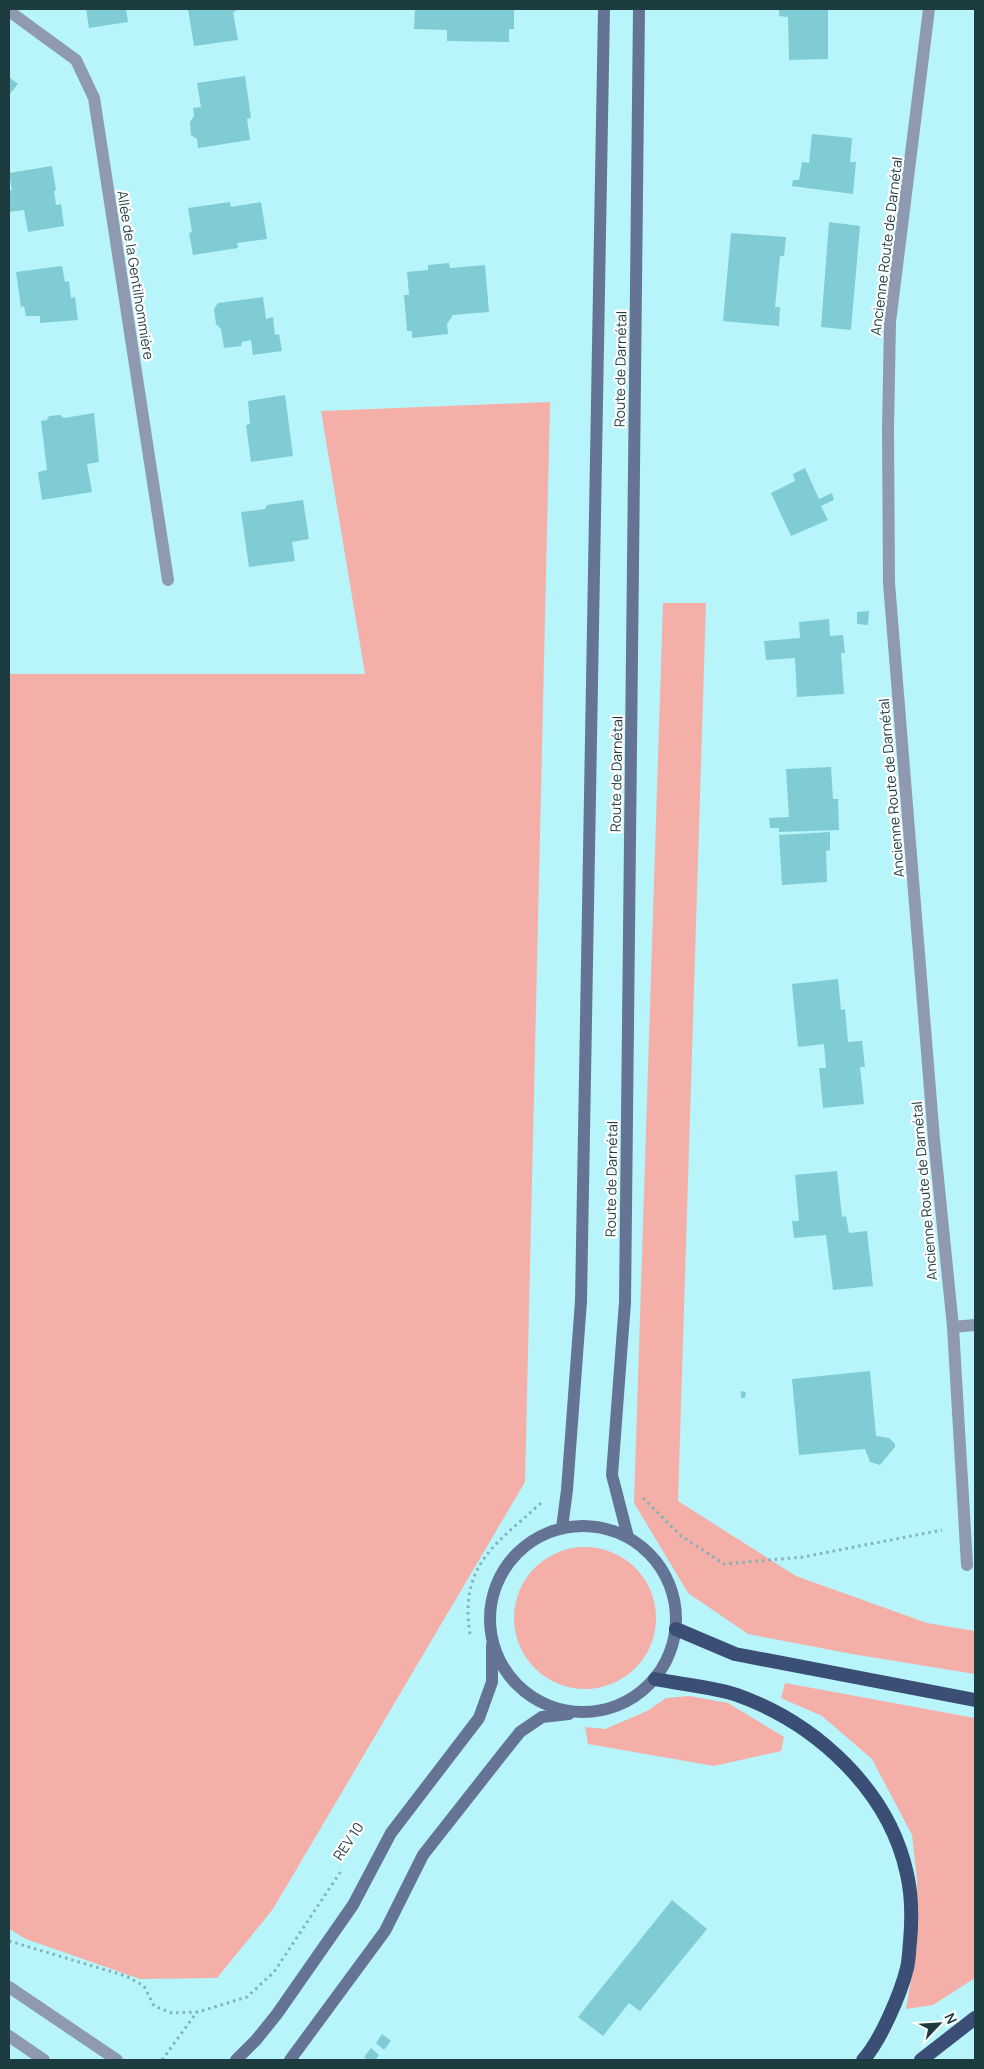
<svg xmlns="http://www.w3.org/2000/svg" width="984" height="2069" viewBox="0 0 984 2069" font-family="Manrope,sans-serif">
<style>
.green{fill:#f5afa9}
.building{fill:#7fccd5}
.lines{fill:none;stroke-linecap:round;stroke-linejoin:round}
.path{stroke:#81b4b9;stroke-width:3;stroke-dasharray:2.5 4;stroke-linecap:butt}
.minor{stroke:#8f9ab0;stroke-width:12}
.tertiary{stroke:#8f9ab0;stroke-width:12}
.secondary{stroke:#657494;stroke-width:12}
.trunk{stroke:#3b4e76;stroke-width:14}
.labels{text-anchor:middle;dominant-baseline:central;stroke-width:4.5;stroke-linejoin:round;paint-order:stroke}
.street-label{font-size:14px;fill:#1c3c40;stroke:#fff}
</style>
<rect width="100%" height="100%" fill="#b7f5fb"/>
<g class="green">
<polygon points="550,402 525,1482 273,1909 217,1978 140,1979 26,1939 9,1929 9,674 365,674 321,411"/>
<polygon points="663,603 706,603 678,1501 796,1576 927,1623 975,1631 975,1674 852,1654 748,1634 688,1593 634,1503"/>
<circle cx="585" cy="1618" r="71"/>
<polygon points="785,1683 975,1718 975,1978 933,2005 906,2009 917,1947 917,1880 912,1835 872,1759 822,1716 781,1698"/>
<polygon points="689,1696 728,1703 784,1737 781,1751 714,1766 588,1744 585,1727 605,1729 647,1711 666,1698"/>
</g>
<g class="building">
<polygon points="86,9 126,9 128,22 89,28"/>
<polygon points="188,9 235,9 236,11 233,12 238,40 194,46"/>
<polygon points="415,9 514,10 514,29 509,29 509,42 447,41 447,30 414,29"/>
<polygon points="779,9 828,9 828,59 789,60 788,17 779,16"/>
<polygon points="245,76 251,118 247,119 250,140 198,148 197,139 191,135 190,122 194,116 193,108 201,107 197,83"/>
<polygon points="9,77 18,84 9,95"/>
<polygon points="812,134 852,138 850,162 856,162 853,194 792,186 793,180 799,180 802,162 809,163"/>
<polygon points="52,166 56,190 54,191 56,205 61,204 64,226 28,232 24,210 9,212 9,190 12,190 9,173"/>
<polygon points="230,202 231,207 261,202 267,239 237,243 238,248 193,255 189,233 192,232 188,208"/>
<polygon points="829,222 860,226 851,330 821,327"/>
<polygon points="731,233 786,237 784,256 780,256 775,307 780,307 779,326 723,321"/>
<polygon points="449,263 450,268 485,265 489,312 453,315 447,324 448,334 412,338 412,331 407,331 404,295 409,295 407,272 428,270 428,265"/>
<polygon points="62,266 65,282 69,281 71,298 75,297 78,320 40,323 40,316 26,316 24,306 21,307 16,272"/>
<polygon points="263,297 266,319 273,317 275,335 279,334 282,351 253,355 251,340 242,342 241,346 224,348 221,329 216,324 214,309 218,303"/>
<polygon points="285,395 293,456 251,462 246,425 250,424 248,401"/>
<polygon points="94,413 99,462 87,464 92,492 42,500 38,472 47,470 41,421 47,420 49,416 60,415 64,418"/>
<polygon points="805,468 819,499 832,493 834,500 821,506 828,520 791,536 771,493 795,481 793,474"/>
<polygon points="303,500 309,539 292,542 295,561 249,567 241,512 265,509 267,505"/>
<polygon points="869,611 868,625 857,624 857,612"/>
<polygon points="829,619 830,636 843,635 845,653 841,653 844,694 797,697 795,658 766,660 764,641 800,638 799,622"/>
<polygon points="831,767 833,799 838,799 839,830 779,832 779,828 770,828 769,818 789,817 786,769"/>
<polygon points="830,832 830,850 826,851 827,882 782,885 779,835"/>
<polygon points="838,979 841,1010 845,1009 848,1042 862,1041 865,1067 860,1067 864,1104 823,1108 819,1068 826,1068 824,1044 798,1047 792,984"/>
<polygon points="837,1171 842,1217 846,1216 849,1233 867,1231 873,1286 833,1290 826,1235 794,1238 792,1221 799,1221 795,1175"/>
<polygon points="870,1371 876,1436 889,1438 895,1444 895,1447 880,1465 870,1462 865,1449 799,1455 792,1379"/>
<polygon points="741,1391 746,1392 745,1398 741,1398"/>
<polygon points="672,1900 707,1929 640,2011 629,2003 603,2036 578,2017"/>
<polygon points="382,2034 391,2041 384,2050 376,2043"/>
<polygon points="371,2048 379,2055 375,2060 368,2060 364,2057"/>
</g>
<g class="lines">
<g class="path">
<polyline points="643,1498 681,1536 724,1564 803,1557 942,1530"/>
<path d="M470,1634c-11,-69 26,-90 71,-131"/>
<polyline points="9,1941 126,1976 144,1986 154,2006 172,2013 198,2012 247,1997 274,1972 341,1871"/>
<polyline points="162,2060 197,2012"/>
</g>
<g class="minor">
<polyline points="929,9 890,322 888,429 889,583 934,1139 953,1327 967,1565"/>
<polyline points="9,11 76,60 94,98 168,580"/>
<polyline points="953,1327 975,1325"/>
</g>
<g class="tertiary">
<polyline points="9,1987 117,2060"/>
<polyline points="9,2036 44,2060"/>
</g>
<g class="secondary">
<circle cx="583" cy="1619" r="93"/>
<polyline points="562,1528 567,1490 581,1301 604,9"/>
<polyline points="628,1537 612,1475 625,1302 639,9"/>
<polyline points="236,2060 256,2040 277,2014 353,1905 391,1833 479,1718 492,1682 492,1645"/>
<polyline points="290,2060 385,1931 423,1855 504,1752 520,1732 542,1717 569,1714"/>
</g>
<g class="trunk">
<polyline points="676,1629 735,1654 975,1700"/>
<path d="M655,1679c24,5 60,8 82,16 79,28 152,95 170,179 5,22 5,46 3,68 -1,9 -1,18 -3,26 -6,25 -27,74 -44,92"/>
<polyline points="921,2060 975,2018"/>
</g>
</g>
<g class="labels">
<g class="street-label">
<text transform="translate(886 246) rotate(-83)">Ancienne Route de Darnétal</text>
<text transform="translate(136 275) rotate(81)">Allée de la Gentilhommière</text>
<text transform="translate(620 369) rotate(-89)">Route de Darnétal</text>
<text transform="translate(616 774) rotate(-89)">Route de Darnétal</text>
<text transform="translate(891 788) rotate(-95)">Ancienne Route de Darnétal</text>
<text transform="translate(611 1179) rotate(-89)">Route de Darnétal</text>
<text transform="translate(924 1191) rotate(-95)">Ancienne Route de Darnétal</text>
<text transform="translate(348 1841) rotate(-56)">REV 10</text>
</g>
</g>
<rect width="984" height="2069" fill="none" stroke="#1c3c40" stroke-width="20"/>
<g transform="translate(939 2024) rotate(65)" stroke="#ffffff" stroke-width="4" paint-order="stroke">
<path d="M0-4L9 19L0 12L-9 19Z" fill="#1c3c40"/>
<text y="-8" font-size="14" font-weight="bold" text-anchor="middle" fill="#1c3c40">N</text>
</g>
</svg>
